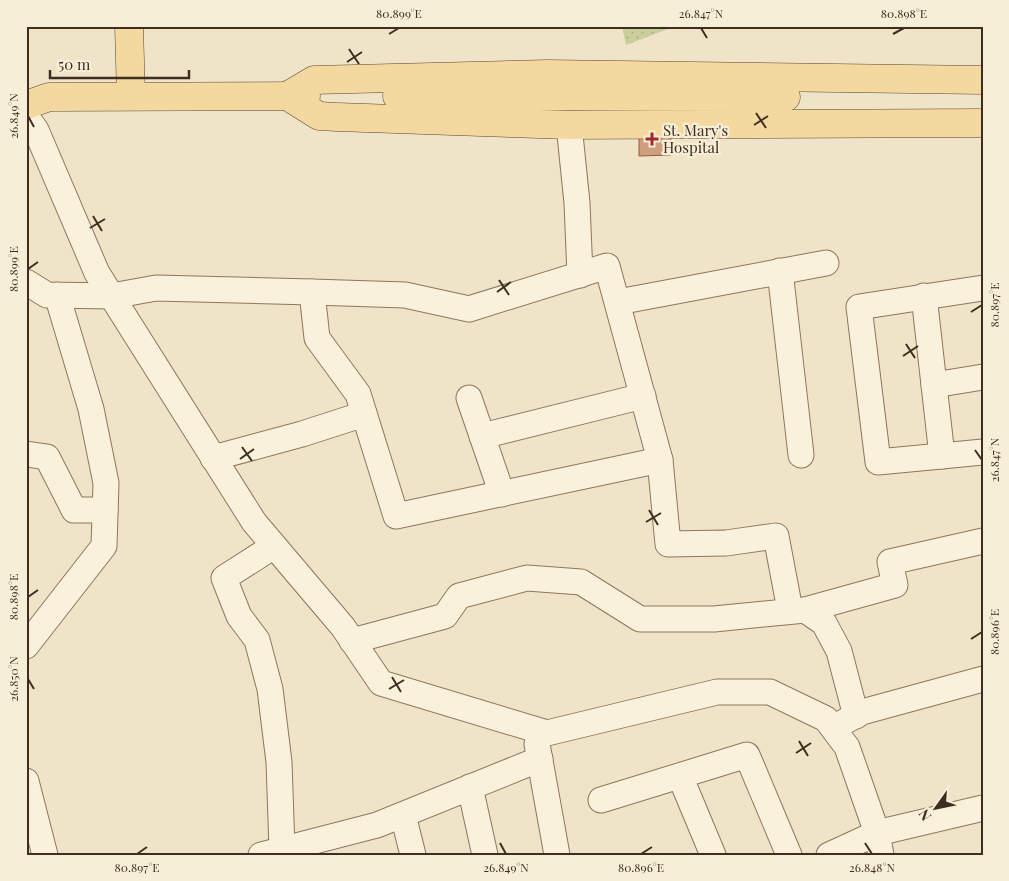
<svg xmlns="http://www.w3.org/2000/svg" width="1009" height="881" viewBox="0 0 1009 881" font-family="'Playfair Display',serif">
<style>
.green{fill:url(#green-dots)}
.building{fill:#cf9f7d;stroke:#8d5f41}
.lines{fill:none;stroke-linecap:round;stroke-linejoin:round}
.minor-casing{stroke:#8d765c;stroke-width:27}
.major-casing{stroke:#5b4430;stroke-width:29}
.minor{stroke:#faf1dc;stroke-width:25}
.major{stroke:#f3d9a0;stroke-width:28}
.ticks{fill:none;stroke:#3d2e20;stroke-width:2}
.poi-dot{fill:#9e2a2b;stroke:#f7eed8;stroke-width:2}
.labels{text-anchor:middle;dominant-baseline:central;stroke-width:4.5;stroke-linejoin:round;paint-order:stroke}
.poi-label{font-size:15px;fill:#3d2e20;stroke:#f7eed8;text-anchor:start}
.neatline{fill:none;stroke:#3d2e20;stroke-width:2}
.ticks-label{font-size:12px;text-anchor:middle;fill:#3d2e20}
</style>
<defs>
<pattern id="green-dots" width="8" height="8" patternUnits="userSpaceOnUse" patternTransform="scale(1.25)"><rect width="8" height="8" fill="#c9cf9b"/><path d="M2 2h.1M6 6h.1" fill="none" stroke="#aeb285" stroke-width="1.8" stroke-linecap="round"/></pattern>
</defs>
<rect width="100%" height="100%" fill="#f0e4c8"/>
<polygon class="green" points="622,26 676,26 626,45"/>
<polygon class="building" points="671,131 671,155 639,156 639,132"/>
<g class="lines">
<defs>
<g id="minor">
<polyline points="26,116 36,130 97,273 254,522 343,627 381,683 547,733 717,692 770,692 826,719 847,747 877,833 881,855"/>
<polyline points="569,125 577,203 580,275"/>
<polyline points="780,271 801,455"/>
<polyline points="26,282 47,295 112,296 156,288 312,292 405,295 469,309 607,266 660,460 668,544 726,543 776,536 790,610"/>
<polyline points="983,288 859,307 878,462 983,452"/>
<polyline points="312,292 317,338 358,394 396,516 660,460"/>
<polyline points="924,296 942,456"/>
<polyline points="618,302 826,263"/>
<polyline points="934,385 983,377"/>
<polyline points="469,398 502,494"/>
<polyline points="482,436 643,396"/>
<polyline points="26,454 47,457 74,510 105,510"/>
<polyline points="213,458 302,434 364,414"/>
<polyline points="274,546 224,578 239,616 257,640 270,689 279,762 282,849"/>
<polyline points="805,610 895,585 890,562 983,541"/>
<polyline points="352,641 445,616 459,596 527,578 581,582 640,619 714,619 805,610 824,623 839,651 856,716"/>
<polyline points="26,646 104,546 106,483 91,409 57,295"/>
<polyline points="842,723 862,712 983,679"/>
<polyline points="537,744 557,855"/>
<polyline points="680,776 713,855"/>
<polyline points="26,781 45,855"/>
<polyline points="470,787 485,855"/>
<polyline points="601,800 747,755 789,855"/>
<polyline points="403,815 413,855"/>
<polyline points="261,855 377,825 540,759"/>
<polyline points="829,855 877,833 983,808"/>
</g>
<g id="major">
<polyline points="129,26 131,96"/>
<polyline points="983,80 547,74 314,80 287,96 319,116 337,117 569,125 983,123"/>
<polyline points="397,96 786,97"/>
<polyline points="26,105 49,97 306,96"/>
</g>
</defs>
<use href="#minor" class="minor-casing"/>
<use href="#major" class="major-casing"/>
<use href="#minor" class="minor"/>
<use href="#major" class="major"/>
</g>
<path class="ticks" d="M701,28l6,10M389,34l10,-6M893,34l11,-6M349,49l10,15M347,62l15,-10M756,113l10,15M28,116l6,11M754,125l14,-9M93,216l9,15M90,228l15,-9M28,269l10,-7M499,280l10,15M497,292l14,-10M971,312l11,-7M906,344l9,14M903,356l15,-10M242,447l10,14M975,450l7,10M240,459l14,-10M649,510l9,15M646,522l15,-9M28,597l10,-7M971,639l11,-7M392,677l9,15M28,679l6,10M389,689l15,-9M799,741l9,15M796,753l15,-10M500,843l6,11M865,843l7,11M137,854l10,-7M641,854l11,-7"/>
<path class="poi-dot" d="M649.5 131.5h5v5h5v5h-5v5h-5v-5h-5v-5h5z"/>
<g class="labels">
<g class="poi-label">
<text x="663" y="130">St. Mary's<tspan x="663" dy="17">Hospital</tspan></text>
</g>
</g>
<rect width="1009" height="881" fill="none" stroke="#f7eed8" stroke-width="55"/>
<g transform="translate(936 808) rotate(237)" stroke="#f7eed8" stroke-width="4" paint-order="stroke">
<path d="M0-4L9 19L0 12L-9 19Z" fill="#3d2e20"/>
<text y="-8" font-size="14" font-weight="bold" text-anchor="middle" fill="#3d2e20">N</text>
</g>
<path d="M50 70v8h139v-8" fill="none" stroke="#3d2e20" stroke-width="2.5"/>
<text x="58" y="70" font-size="15" fill="#3d2e20" stroke="#f7eed8" stroke-width="4" paint-order="stroke">50 m</text>
<rect x="28" y="28" width="954" height="826" class="neatline"/>
<g class="ticks-label">
<text x="399" y="18">80.899°E</text>
<text x="701" y="18">26.847°N</text>
<text x="904" y="18">80.898°E</text>
<text transform="translate(14 116) rotate(-90)" y="4">26.849°N</text>
<text transform="translate(14 269) rotate(-90)" y="4">80.899°E</text>
<text transform="translate(995 305) rotate(-90)" y="4">80.897°E</text>
<text transform="translate(995 460) rotate(-90)" y="4">26.847°N</text>
<text transform="translate(14 597) rotate(-90)" y="4">80.898°E</text>
<text transform="translate(995 632) rotate(-90)" y="4">80.896°E</text>
<text transform="translate(14 679) rotate(-90)" y="4">26.850°N</text>
<text x="137" y="872">80.897°E</text>
<text x="506" y="872">26.849°N</text>
<text x="641" y="872">80.896°E</text>
<text x="872" y="872">26.848°N</text>
</g>
</svg>
